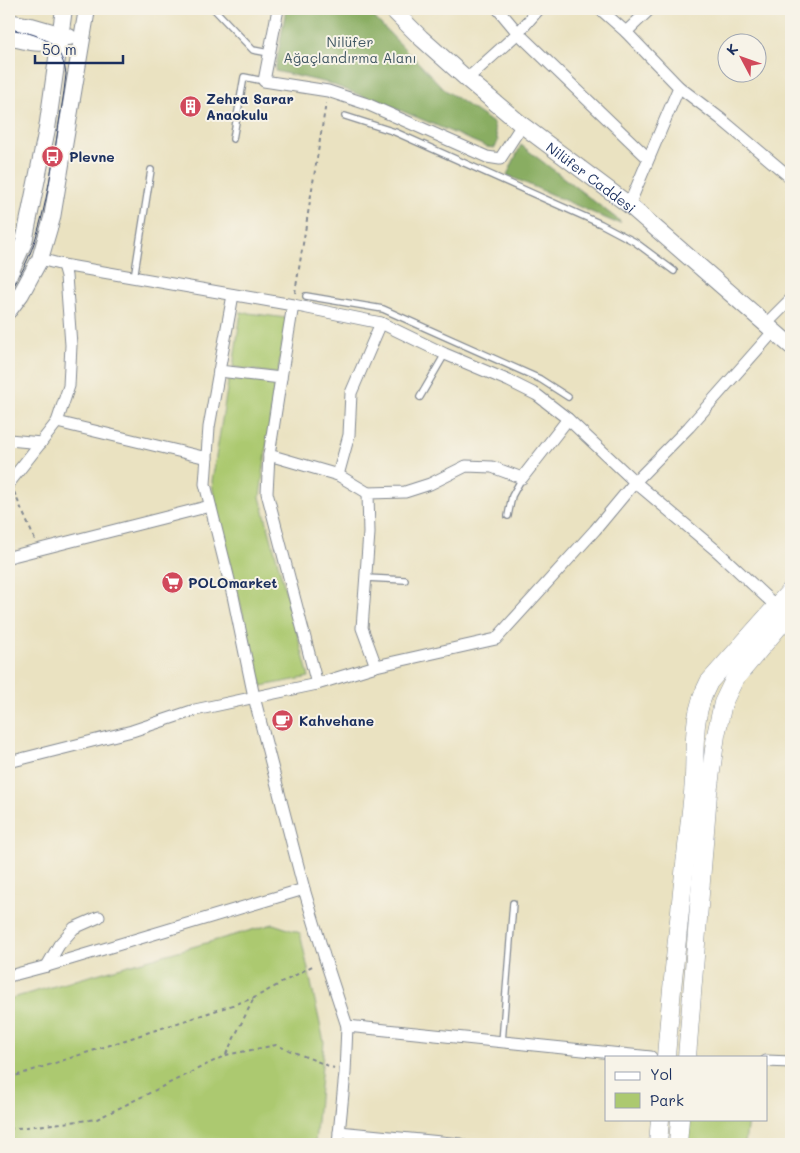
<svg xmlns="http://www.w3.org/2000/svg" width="800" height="1153" viewBox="0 0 800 1153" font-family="Mali,sans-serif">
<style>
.green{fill:#acc970;stroke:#647c67}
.forest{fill:#89ad62;stroke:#526e60}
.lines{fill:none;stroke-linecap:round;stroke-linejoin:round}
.lane-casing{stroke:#828890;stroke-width:8}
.street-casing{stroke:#828890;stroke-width:13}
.secondary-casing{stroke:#828890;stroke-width:18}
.primary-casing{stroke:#828890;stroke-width:19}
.path{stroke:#828890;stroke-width:2;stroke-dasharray:4 4;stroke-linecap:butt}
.lane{stroke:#fff;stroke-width:5.5}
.street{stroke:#fff;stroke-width:11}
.secondary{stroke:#fff;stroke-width:16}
.primary{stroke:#fff;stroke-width:18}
.tram{stroke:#1b2f5e;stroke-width:1}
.labels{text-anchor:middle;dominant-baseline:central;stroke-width:4;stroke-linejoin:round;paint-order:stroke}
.park-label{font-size:14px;fill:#3f5662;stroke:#f7f3e8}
.poi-label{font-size:14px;font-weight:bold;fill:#1b2f5e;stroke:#f7f3e8;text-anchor:start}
.street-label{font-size:14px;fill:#1b2f5e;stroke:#f7f3e8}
</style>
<rect width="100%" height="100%" fill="#f7f3e8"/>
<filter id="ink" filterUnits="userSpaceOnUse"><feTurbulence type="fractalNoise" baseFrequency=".02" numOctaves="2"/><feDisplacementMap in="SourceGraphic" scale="10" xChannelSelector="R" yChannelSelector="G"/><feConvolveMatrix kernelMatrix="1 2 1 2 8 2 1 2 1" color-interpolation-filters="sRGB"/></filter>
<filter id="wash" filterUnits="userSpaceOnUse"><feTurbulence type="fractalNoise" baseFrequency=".0096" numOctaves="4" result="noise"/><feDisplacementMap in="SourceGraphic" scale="20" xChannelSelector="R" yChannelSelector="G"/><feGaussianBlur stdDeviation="1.12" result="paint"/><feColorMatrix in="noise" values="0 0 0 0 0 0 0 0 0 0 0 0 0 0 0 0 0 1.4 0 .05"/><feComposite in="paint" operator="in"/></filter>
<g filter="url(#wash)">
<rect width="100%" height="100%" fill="#eae2c1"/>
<g class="green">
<polygon points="241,312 286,318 278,374 233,367"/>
<polygon points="229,377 275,384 260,497 309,677 262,686 215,508 212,481"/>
<polygon points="273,924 300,933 324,1042 315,1144 9,1144 9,999"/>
<polygon points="681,1119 748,1119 745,1144 679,1144"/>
</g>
<g class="forest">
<polygon points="286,9 366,9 445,90 493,123 498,141 495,148 487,147 402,111 328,83 275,71"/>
<polygon points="521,145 621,222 614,222 507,175"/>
</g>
</g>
<g filter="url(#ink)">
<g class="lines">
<defs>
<g id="lane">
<polyline points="214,9 253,50 269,53"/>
<polyline points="345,116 395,132 601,224 635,242 674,271"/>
<polyline points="233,139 244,77 264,81"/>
<polyline points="134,278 151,170"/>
<polyline points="306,296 383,309 540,379 568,397"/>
<polyline points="420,397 445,354"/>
<polyline points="508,516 512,496 522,478"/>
<polyline points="366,578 405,580"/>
<polyline points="502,1042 513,903"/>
</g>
<g id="street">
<polyline points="278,9 264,81 328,91 367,104 487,157 500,159 522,125"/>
<polyline points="498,9 518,33 648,158"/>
<polyline points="600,9 626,32 679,87 629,205"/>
<polyline points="626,32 650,9"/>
<polyline points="467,79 518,33 539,9"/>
<polyline points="679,87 721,119 791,178"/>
<polyline points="40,259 63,265"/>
<polyline points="233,295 219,371 281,378 269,455 338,475 368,493"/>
<polyline points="765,325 791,299"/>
<polyline points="281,378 293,305"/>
<polyline points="568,419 522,478 492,467 466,466 430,484 405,492 368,493 369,533 362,628 376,666 496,639 595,530 635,482 689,427 773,332"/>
<polyline points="57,422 207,458"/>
<polyline points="9,440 41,443"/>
<polyline points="269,455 267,493 317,684"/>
<polyline points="338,475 349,435 351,393 381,323"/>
<polyline points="9,483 57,422 69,386 71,345 66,276 63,265 293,305 381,323 445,354 509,381 537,395 568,419 635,482 718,552 780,610"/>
<polyline points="9,557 210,506"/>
<polyline points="9,762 132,731 195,710 317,684 376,666"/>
<polyline points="304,889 325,959 347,1026 345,1073 338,1144"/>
<polyline points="47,966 304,889 254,697 233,596 205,484 209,427 219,371"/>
<polyline points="9,976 47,966 59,945 74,928 99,917"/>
<polyline points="347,1026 651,1057"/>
<polyline points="766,1061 791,1062"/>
<polyline points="339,1132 461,1144"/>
</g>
<g id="secondary">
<path id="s1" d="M392,9l29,29 46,41 55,46 107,80 162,141"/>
<polyline points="9,22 31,26 69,37"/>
<path d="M9,37c18,4 35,11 51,-1"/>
<polyline points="9,275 24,242 47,129 64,9"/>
<polyline points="9,310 21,294 40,259 52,218 87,9"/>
</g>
<g id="primary">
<path d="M666,1057c7,-89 17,-176 27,-264 4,-41 -4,-73 16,-111l82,-92"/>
<polyline points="687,1057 708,793 716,735 723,703 734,680 791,612"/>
<polyline points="658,1144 660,1119"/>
<polyline points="678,1144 680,1119"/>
</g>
</defs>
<use href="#lane" class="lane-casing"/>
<use href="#street" class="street-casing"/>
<use href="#secondary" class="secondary-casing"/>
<use href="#primary" class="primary-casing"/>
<g class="path">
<polyline points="295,293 326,103"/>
<polyline points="14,492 35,540"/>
<polyline points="226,1054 254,998"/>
<polyline points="9,1078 254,998 314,965"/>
<polyline points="9,1129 97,1119 226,1055 276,1045 334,1068"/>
</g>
<use href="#lane" class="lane"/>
<use href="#street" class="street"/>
<use href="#secondary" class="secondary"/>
<use href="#primary" class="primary"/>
<path class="tram" d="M9,29c29,5 52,11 57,45 -2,23 -7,46 -10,69 -9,52 -16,106 -47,150"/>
</g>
</g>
<defs>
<symbol id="building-disc" viewBox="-11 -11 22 22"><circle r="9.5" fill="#d1495b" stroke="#f7f3e8"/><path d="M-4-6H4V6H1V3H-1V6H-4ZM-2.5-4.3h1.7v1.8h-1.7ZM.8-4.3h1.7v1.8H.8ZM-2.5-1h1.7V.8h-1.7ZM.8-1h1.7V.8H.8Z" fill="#fff"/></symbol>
<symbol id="bus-disc" viewBox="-11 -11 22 22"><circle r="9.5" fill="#d1495b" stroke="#f7f3e8"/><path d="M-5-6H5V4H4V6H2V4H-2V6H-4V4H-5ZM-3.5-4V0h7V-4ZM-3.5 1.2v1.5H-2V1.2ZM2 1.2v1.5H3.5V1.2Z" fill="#fff"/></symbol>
<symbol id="supermarket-disc" viewBox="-11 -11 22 22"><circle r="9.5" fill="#d1495b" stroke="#f7f3e8"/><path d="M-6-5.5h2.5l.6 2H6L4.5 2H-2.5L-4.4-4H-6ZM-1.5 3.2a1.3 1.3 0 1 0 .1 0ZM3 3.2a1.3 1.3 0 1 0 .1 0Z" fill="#fff"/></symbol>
<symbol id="cafe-disc" viewBox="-11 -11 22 22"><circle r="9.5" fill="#d1495b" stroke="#f7f3e8"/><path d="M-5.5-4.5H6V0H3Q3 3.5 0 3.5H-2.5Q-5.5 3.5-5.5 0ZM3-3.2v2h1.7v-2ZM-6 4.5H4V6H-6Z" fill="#fff"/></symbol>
</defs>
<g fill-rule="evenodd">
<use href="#building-disc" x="178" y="94" width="25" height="25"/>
<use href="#bus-disc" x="40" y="144" width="25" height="25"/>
<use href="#supermarket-disc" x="160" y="570" width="25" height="25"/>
<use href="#cafe-disc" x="270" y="708" width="25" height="25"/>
</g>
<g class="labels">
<g class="park-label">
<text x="350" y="41">Nilüfer<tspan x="350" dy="16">Ağaçlandırma Alanı</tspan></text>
</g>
<g class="poi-label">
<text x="206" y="98">Zehra Sarar<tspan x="206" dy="16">Anaokulu</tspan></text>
<text x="69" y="156">Plevne</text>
<text x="188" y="582">POLOmarket</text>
<text x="299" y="720">Kahvehane</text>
</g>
<g class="street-label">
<text stroke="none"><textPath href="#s1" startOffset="261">Nilüfer Caddesi</textPath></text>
</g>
</g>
<rect width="800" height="1153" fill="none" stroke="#f7f3e8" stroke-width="30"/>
<rect x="605" y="1056" width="162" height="65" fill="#f7f3e8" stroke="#9fa5b1"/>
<rect x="615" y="1072" width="25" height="8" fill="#ffffff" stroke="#9fa5b1"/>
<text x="650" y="1080" font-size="15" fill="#1b2f5e">Yol</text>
<rect x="615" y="1093" width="25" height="15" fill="#acc970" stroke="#9fa5b1"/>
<text x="650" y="1106" font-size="15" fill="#1b2f5e">Park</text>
<g transform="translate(742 58) rotate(311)"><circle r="24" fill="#f7f3e8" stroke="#9fa5b1"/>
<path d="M0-4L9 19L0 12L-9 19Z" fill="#d1495b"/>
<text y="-8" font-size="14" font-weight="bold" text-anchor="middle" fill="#1b2f5e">K</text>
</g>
<path d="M35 55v8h88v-8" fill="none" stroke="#1b2f5e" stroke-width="2.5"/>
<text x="42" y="55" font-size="15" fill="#1b2f5e" stroke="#f7f3e8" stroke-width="4" paint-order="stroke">50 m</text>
</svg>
